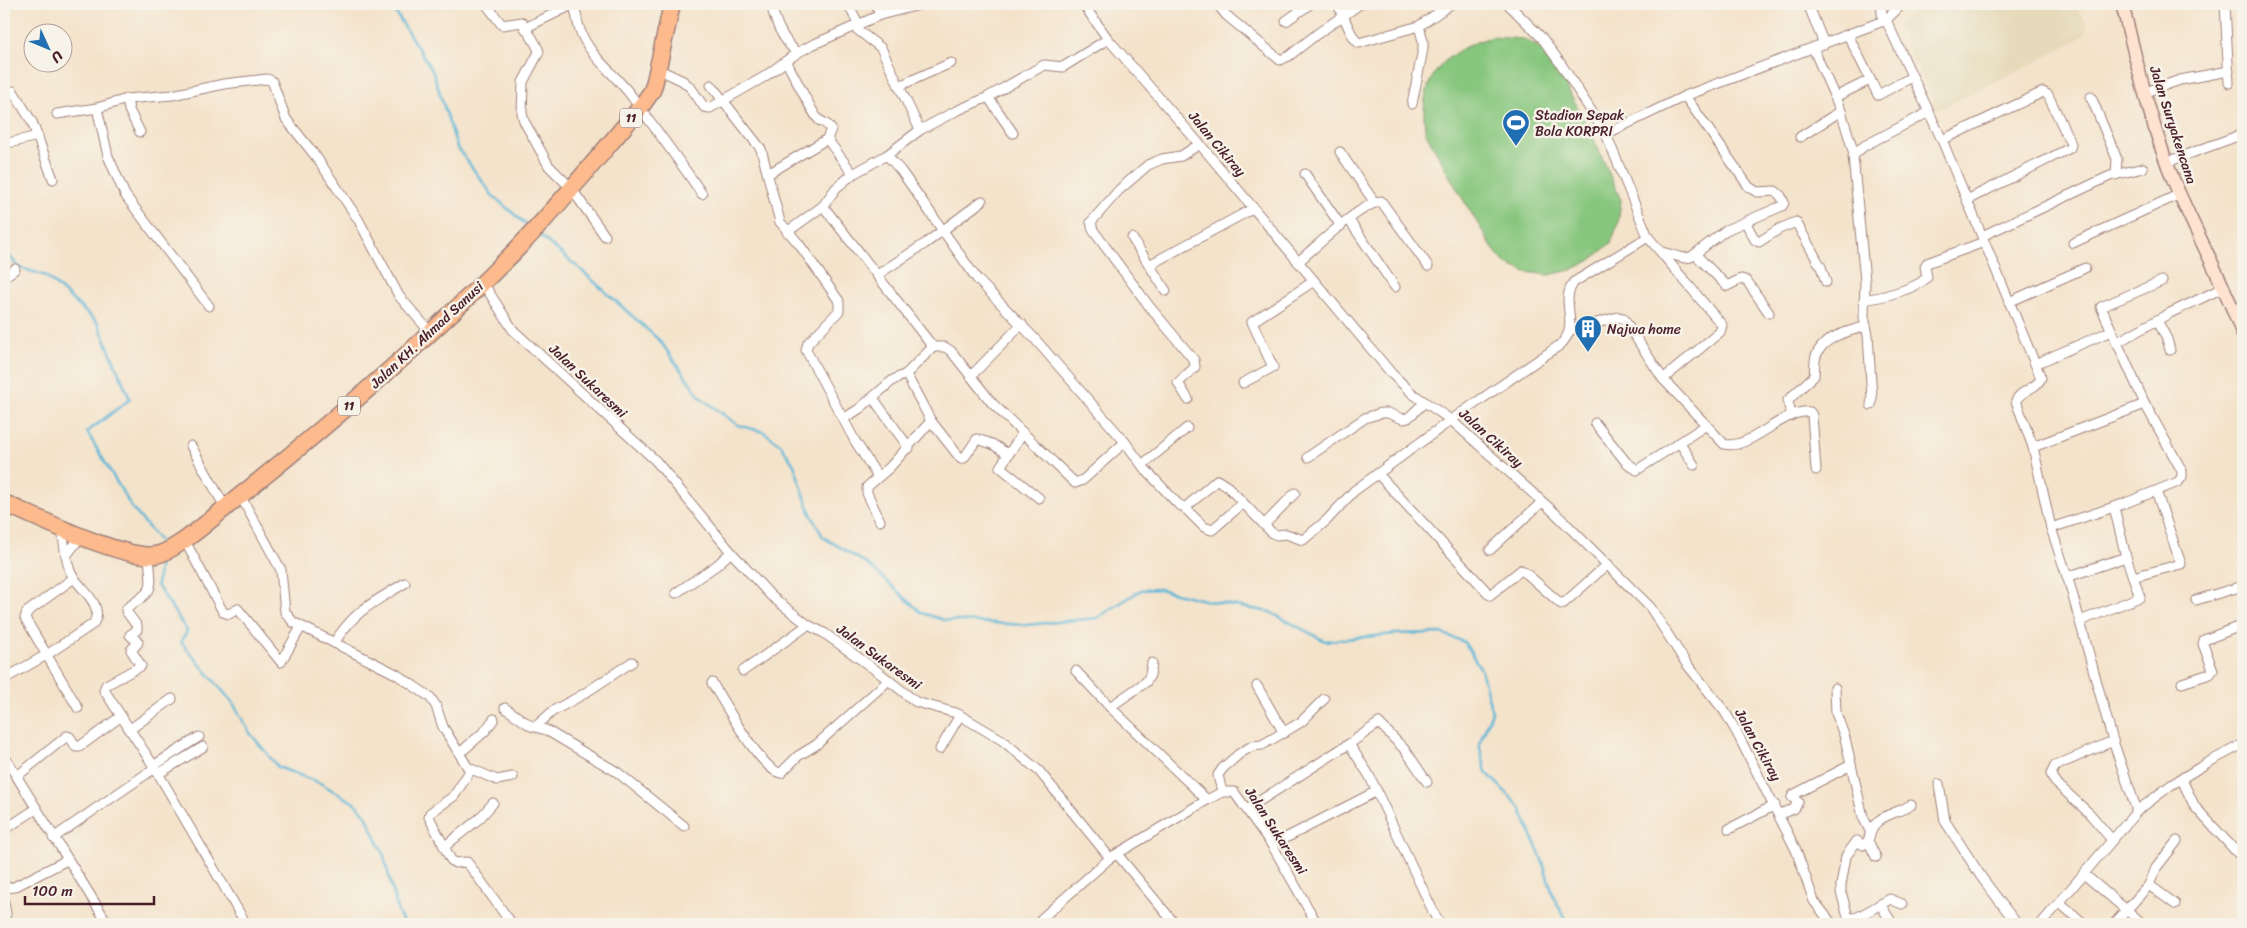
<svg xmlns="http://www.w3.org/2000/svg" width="2247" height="928" viewBox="0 0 2247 928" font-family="Sriracha,sans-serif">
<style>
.built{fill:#e6daba}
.green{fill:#86c67d;stroke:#687254}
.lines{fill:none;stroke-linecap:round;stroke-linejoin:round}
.stream{stroke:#59b5d7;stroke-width:2.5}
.street-casing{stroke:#9f817b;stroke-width:11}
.secondary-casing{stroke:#9f817b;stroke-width:15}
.highway-casing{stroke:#9f817b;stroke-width:19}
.street{stroke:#fff;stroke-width:9}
.secondary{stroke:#fee3d1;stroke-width:12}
.highway{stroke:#fcba8d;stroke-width:16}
.labels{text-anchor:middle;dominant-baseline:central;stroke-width:5;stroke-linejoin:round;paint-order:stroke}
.shield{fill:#f7f3e8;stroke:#7e5f64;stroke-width:1}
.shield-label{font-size:12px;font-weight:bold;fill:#4a1f2b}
.poi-label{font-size:14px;fill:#4a1f2b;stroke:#f7f3e8;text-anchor:start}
.street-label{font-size:14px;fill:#4a1f2b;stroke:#f7f3e8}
</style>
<rect width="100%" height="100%" fill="#f7f3e8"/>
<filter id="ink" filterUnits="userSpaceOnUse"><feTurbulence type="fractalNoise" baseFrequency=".02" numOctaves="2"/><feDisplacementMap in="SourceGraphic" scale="10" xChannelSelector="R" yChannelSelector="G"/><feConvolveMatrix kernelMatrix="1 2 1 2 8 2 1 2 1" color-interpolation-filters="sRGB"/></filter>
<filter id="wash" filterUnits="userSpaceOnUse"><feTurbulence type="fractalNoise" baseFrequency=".0096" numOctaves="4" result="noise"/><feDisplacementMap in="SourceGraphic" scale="20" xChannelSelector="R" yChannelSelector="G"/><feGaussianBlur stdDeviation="1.12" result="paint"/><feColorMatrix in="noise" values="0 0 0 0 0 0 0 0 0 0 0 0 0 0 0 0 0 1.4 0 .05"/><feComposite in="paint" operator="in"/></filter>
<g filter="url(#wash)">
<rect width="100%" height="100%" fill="#f4e3cb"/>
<polygon class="built" points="1910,4 2074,4 2087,23 2085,35 2033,64 1937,110 1897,24 1911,15 1907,5"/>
<path class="green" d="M1492,37l32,2 17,9 12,12 39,75 29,65 -3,24 -7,19 -20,17 -20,10 -22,5 -23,-3 -20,-8 -13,-15c-19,-32 -39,-63 -56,-96 -4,-8 -11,-17 -12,-25 -7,-52 21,-78 67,-91z"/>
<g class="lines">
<g class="stream">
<polyline points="387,4 396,13 433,72 457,147 493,196 529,227"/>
<polyline points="4,235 9,255 18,267 46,276 98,323 130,399 87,432 132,508 164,546"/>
<polyline points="539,235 579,268 660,341 701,398 738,425 764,432 781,445 794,465 810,512 823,537 867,564 922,613 944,620 1026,625 1097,618 1141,590 1159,589 1208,601 1270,612 1325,641 1395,634 1441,633 1464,642 1481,669 1492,712 1479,744 1486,772 1520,807 1542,860 1554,898 1568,924"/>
<polyline points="160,560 157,585 187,631 181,642 233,703 250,733 278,767 320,783 356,804 366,815 383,853 398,912 404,924"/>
</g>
</g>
</g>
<g filter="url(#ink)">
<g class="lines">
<defs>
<g id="street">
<path d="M486,4l16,21 20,-3c5,11 14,18 17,30l-16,30 -1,31 2,8 25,45 22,22 34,48"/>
<path d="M574,4c2,8 3,18 6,26 9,26 34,43 50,64 24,33 49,66 72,100"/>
<path d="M771,4c5,21 11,34 26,49"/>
<polyline points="848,4 859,25"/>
<polyline points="876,4 880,15"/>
<polyline points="1083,4 1108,39 1209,155 1392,374 1413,394 1451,420 1555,513 1650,607 1686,663 1725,712 1737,733 1796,850 1814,901 1832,924"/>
<polyline points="1217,4 1226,15 1280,60 1289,56 1317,34 1360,4"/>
<path d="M1337,4c7,10 14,35 22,39l60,-17 32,-22"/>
<polyline points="1808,4 1824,44"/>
<polyline points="1881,4 1883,21"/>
<polyline points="2225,4 2229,83"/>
<path d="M1886,20l56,120 99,238c-4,11 -21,12 -25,23l17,46 18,81 18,54 44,159 24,70"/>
<polyline points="1286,21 1310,4"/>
<polyline points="525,28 574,4"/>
<polyline points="855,28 881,48 920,130"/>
<polyline points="1848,35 1878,95 1912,77"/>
<path d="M786,61c4,7 29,57 33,59 5,3 8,3 12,9l-4,10"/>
<polyline points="658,69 683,81 691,88 704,107 710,108 764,77 797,53 812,45 880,15 923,4"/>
<polyline points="711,85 761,149 780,222 799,244 839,301 839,311 808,343 806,350 855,441 878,477"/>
<polyline points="899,86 951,63"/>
<polyline points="13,91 32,122 53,179"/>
<polyline points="2146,92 2180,80 2229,71"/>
<polyline points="988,97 1013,133"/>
<polyline points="1835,97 1870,80"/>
<polyline points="2091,97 2117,159 2116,175"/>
<polyline points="127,99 129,110 140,132"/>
<polyline points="1412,104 1423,49 1423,41 1419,26"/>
<polyline points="1841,111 1854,154"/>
<polyline points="57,114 97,108"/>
<polyline points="1606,134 1685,96 1886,20 1902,4"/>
<polyline points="1800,137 1841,111 1813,48"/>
<polyline points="1942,140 2043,92 2048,95 2071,144 2070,148 1967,200"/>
<polyline points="4,144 38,136"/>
<polyline points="1340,152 1375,203"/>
<polyline points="887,155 920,130 956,111 988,97 1044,65 1063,67 1108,39"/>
<polyline points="2167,162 2243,134"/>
<path d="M768,174l59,-35 26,35 34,-19 14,16 76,108 57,59 91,104 19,26 34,36 7,4 32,-28 11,7 44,46 5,2 9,-1 17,6 23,-19 28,-30 97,-71 109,-75c22,-20 -2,-42 14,-63l74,-45 -42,-103 -45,-70 -19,-26 -34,-34"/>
<polyline points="1305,174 1341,226"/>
<polyline points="823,206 933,347 906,374 893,380 859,409 843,419"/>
<polyline points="1349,220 1395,287"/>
<polyline points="1746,223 1755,240 1759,242 1779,229 1796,222 1821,267 1826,282"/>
<polyline points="787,232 823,206 836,188 853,174"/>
<polyline points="1982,236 2110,176 2143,168"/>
<polyline points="1648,237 1722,325 1720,332 1663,379"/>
<polyline points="1132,238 1166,291"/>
<polyline points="2073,243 2180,194"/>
<polyline points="1662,252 1684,258 1691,257 1726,230 1782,206 1784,203 1781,196 1775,191 1757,192 1749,187 1685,96"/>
<polyline points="1696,255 1727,286 1741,279 1747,281 1769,313"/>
<path d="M1298,262c19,-16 61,-57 83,-61l47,65"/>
<polyline points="1151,264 1254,208"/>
<polyline points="877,275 926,243 982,201"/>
<polyline points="4,277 15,269"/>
<polyline points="483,283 513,330 656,461 731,552 771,596 808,625 824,633 877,671 916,702 956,713 1002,740 1039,771 1110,858 1207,800 1222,792 1234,792 1272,845 1317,924"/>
<path d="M1864,299c14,0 55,-11 63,-22l-2,-11 2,-3 57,-21"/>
<polyline points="2009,302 2085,268"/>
<polyline points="209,306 125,195 108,156 97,108 127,99 172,95 224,84 267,79 272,81 286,119 317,158 358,219 399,296 430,332"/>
<polyline points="2157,320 2167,339 2170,350"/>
<path d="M1571,330l47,-13 5,1 40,61 61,65c26,7 58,-35 86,-32l2,3 4,55"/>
<polyline points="2116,343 2170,313 2225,287"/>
<polyline points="933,347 945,347 951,351 992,403 1075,483 1083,480 1125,442"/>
<polyline points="2035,364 2111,331"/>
<polyline points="971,376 1022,324"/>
<polyline points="1243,383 1273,367 1252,322 1314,281"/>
<polyline points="873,398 909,448"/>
<polyline points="1188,399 1178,383 1195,367 1194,360 1149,306 1093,230 1091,222 1119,190 1148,165 1162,159 1181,156 1200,144"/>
<polyline points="1871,405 1872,398 1868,335 1864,317 1865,281 1853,156 1864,146 1929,112"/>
<path d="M1791,416l-3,-16 26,-24c1,-6 0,-14 2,-20 7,-20 32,-24 50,-30"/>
<polyline points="931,421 961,459 964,458 977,439 992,444 1008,454"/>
<polyline points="1595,423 1626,462 1637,470 1705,426"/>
<polyline points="1022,434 1000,467 1039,498"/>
<polyline points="1680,443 1694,465"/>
<polyline points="191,446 225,507"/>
<polyline points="2033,447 2145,404"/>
<polyline points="1308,457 1365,418 1381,413 1388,413 1403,419 1408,418 1425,402"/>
<polyline points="1142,465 1187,428"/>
<polyline points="1378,474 1490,595 1521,570 1527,574 1561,604 1564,603 1608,564"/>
<polyline points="240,495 281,570 285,612 293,622 396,674 430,697 436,706 443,727 470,771 454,796 430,813 429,817 451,860 455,863 467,862 512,924"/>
<polyline points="1185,508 1204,527 1212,530 1243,503"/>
<polyline points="880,521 867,493 867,487 890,467 931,421 906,374"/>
<polyline points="1264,525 1295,493"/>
<polyline points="2051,528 2123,504 2178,482 2182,477 2182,471 2145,404 2101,307 2162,281"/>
<polyline points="184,539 223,612 229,614 238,609 281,662 301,627"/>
<polyline points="1490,550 1542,502"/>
<path d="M149,555c2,35 8,33 -22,53l-1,3 11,15v4l-7,5 8,7 -1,2 -6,6 10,16 -35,19 -2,5 51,78 91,156"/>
<polyline points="66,556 81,536"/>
<polyline points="2067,577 2126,557"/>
<polyline points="2133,577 2181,564 2156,491"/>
<polyline points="74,578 27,612 25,618 78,708"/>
<polyline points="676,593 717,565 731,552"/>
<polyline points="2196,600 2243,586"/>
<polyline points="2080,621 2140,597 2126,557 2114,507"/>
<path d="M334,643c22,-34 39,-40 71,-60"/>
<polyline points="743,671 808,625"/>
<polyline points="1076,671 1110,707 1207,800"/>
<path d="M4,679l44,-25 45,-30c14,-20 -17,-37 -23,-53 -5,-14 -6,-29 -8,-43"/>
<path d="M712,683c11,17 49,88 69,90l17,-17 18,-11 73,-65"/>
<polyline points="2182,683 2210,674 2213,670 2203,644 2204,640 2243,625"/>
<polyline points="1257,686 1284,733"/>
<polyline points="1835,688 1836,713 1845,738 1863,817 1870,831"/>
<polyline points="1110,707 1146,682 1150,675 1152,663"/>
<polyline points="505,708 531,726 546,730 617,772 684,826"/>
<polyline points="536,726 553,711 582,695 632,662"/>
<polyline points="129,730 172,699"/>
<polyline points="1349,744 1379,723 1406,751 1427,782"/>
<polyline points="940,749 960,715"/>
<polyline points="460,753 485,731 494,719"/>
<polyline points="4,756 108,924"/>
<polyline points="153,766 199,737"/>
<polyline points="469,768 497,780 513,777"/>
<polyline points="158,774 203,747"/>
<polyline points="16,777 67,736 70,737 76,747 79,747 120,717"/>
<polyline points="2181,778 2195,807 2243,859"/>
<polyline points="1939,784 1945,821 1982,878 2017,924"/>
<polyline points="1222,792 1218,775 1223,768 1239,754 1252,746 1262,745 1291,728 1301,722 1324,699"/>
<polyline points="1247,809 1349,744 1369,775 1439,924"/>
<polyline points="1779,814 1794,809 1798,802 1792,797 1793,795 1851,765"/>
<polyline points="1729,829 1775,805"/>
<polyline points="4,830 36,809"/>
<polyline points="53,838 155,768"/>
<polyline points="2112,840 2090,814 2055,782 2051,774 2055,766 2113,741"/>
<polyline points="1868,841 1876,857"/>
<polyline points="1272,845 1377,791"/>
<polyline points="445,846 480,818 493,803"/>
<polyline points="1117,854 1175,924"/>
<polyline points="2085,875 2143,924"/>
<polyline points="2149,885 2175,904"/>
<polyline points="4,888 14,887 67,860"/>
<polyline points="4,902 6,914 4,917"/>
<polyline points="2060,903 2084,924"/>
<polyline points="1880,904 1890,920 1888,924"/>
<polyline points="1849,919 1858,917 1890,899 1902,904"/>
<polyline points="1040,924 1041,919 1110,858"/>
<path d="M1850,924l-9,-32v-7l5,-29 11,-15 6,4 5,-4c7,-28 20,-23 43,-36"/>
<polyline points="2041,924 2137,811 2171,785 2207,763 2243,744"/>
<polyline points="2114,924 2149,885 2156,868 2177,841"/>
</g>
<path id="secondary" d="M2122,4c15,58 28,119 51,175 22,53 50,101 70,156"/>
<path id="highway" d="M4,503c32,14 120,57 151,52 21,-3 63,-42 81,-56 97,-77 192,-160 279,-248 44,-45 84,-95 125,-143l12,-17 3,-10 17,-77"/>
</defs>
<use href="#street" class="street-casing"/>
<use href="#secondary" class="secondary-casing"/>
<use href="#highway" class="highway-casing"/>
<use href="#street" class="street"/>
<use href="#secondary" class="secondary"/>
<use href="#highway" class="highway"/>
</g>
</g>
<defs>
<symbol id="stadium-pin" viewBox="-11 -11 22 30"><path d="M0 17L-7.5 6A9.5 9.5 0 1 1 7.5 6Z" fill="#1f6fb2" stroke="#f7f3e8"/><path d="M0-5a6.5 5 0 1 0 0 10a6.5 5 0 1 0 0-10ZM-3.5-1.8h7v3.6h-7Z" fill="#fff"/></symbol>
<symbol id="building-pin" viewBox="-11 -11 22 30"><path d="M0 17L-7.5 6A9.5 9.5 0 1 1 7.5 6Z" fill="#1f6fb2" stroke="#f7f3e8"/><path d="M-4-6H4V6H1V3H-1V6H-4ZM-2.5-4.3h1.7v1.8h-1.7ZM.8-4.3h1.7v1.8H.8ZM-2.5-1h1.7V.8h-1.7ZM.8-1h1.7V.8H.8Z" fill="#fff"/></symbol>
</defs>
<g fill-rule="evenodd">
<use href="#stadium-pin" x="1500" y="107" width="32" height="43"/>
<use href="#building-pin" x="1572" y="313" width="32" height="43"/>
</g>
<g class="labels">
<g class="shield">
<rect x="620" y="108.5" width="22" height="19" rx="4"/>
<rect x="338" y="396.5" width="22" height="19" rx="4"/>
</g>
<g class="shield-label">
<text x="631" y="118">11</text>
<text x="349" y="406">11</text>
</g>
<g class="poi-label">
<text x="1535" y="115">Stadion Sepak<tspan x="1535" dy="16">Bola KORPRI</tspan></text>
<text x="1607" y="329">Najwa home</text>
</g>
<g class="street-label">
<text transform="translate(2173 125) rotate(72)">Jalan Suryakencana</text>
<text transform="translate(1217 144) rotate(50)">Jalan Cikiray</text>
<text transform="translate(427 335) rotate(-43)">Jalan KH. Ahmad Sanusi</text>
<text transform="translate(588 381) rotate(43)">Jalan Sukaresmi</text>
<text transform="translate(1491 438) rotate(42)">Jalan Cikiray</text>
<text transform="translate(879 657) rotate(36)">Jalan Sukaresmi</text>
<text transform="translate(1758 745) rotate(61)">Jalan Cikiray</text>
<text transform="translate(1276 831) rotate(57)">Jalan Sukaresmi</text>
</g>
</g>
<rect width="2247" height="928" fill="none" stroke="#f7f3e8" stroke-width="20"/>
<g transform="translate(48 48) rotate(134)"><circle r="24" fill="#f7f3e8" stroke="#b29e9c"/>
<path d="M0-4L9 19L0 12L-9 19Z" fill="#1f6fb2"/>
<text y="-8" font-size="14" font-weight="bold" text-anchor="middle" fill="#4a1f2b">U</text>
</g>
<path d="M25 896v8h129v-8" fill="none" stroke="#4a1f2b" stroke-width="2.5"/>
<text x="32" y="896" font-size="15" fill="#4a1f2b" stroke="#f7f3e8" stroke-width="4" paint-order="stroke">100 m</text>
</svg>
